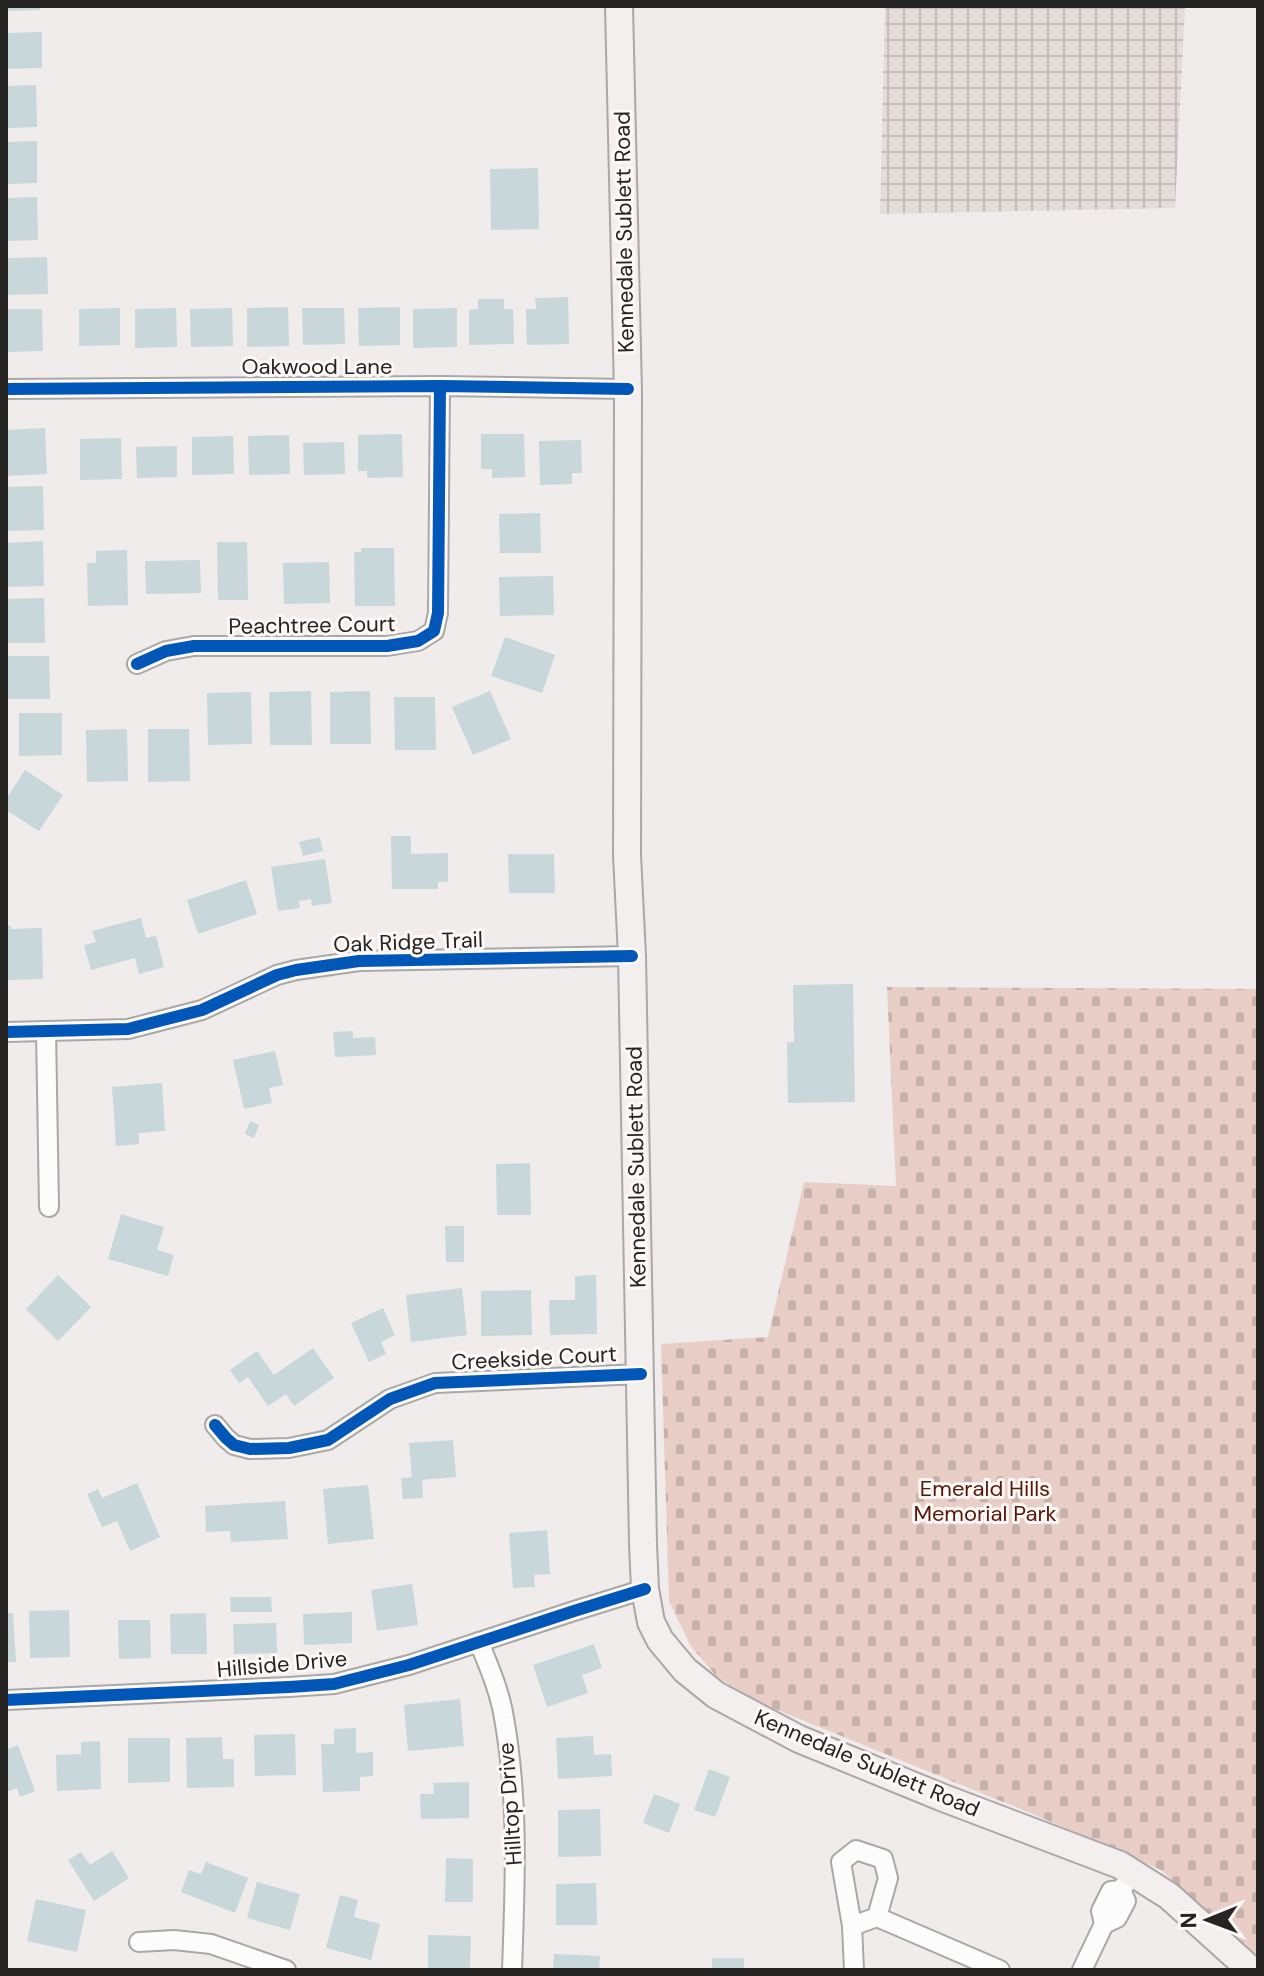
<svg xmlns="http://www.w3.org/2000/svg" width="1264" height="1976" viewBox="0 0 1264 1976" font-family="'DM Sans',sans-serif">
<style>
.industrial{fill:url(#industrial-grid)}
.cemetery{fill:url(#cemetery-stones)}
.building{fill:#c7d7da}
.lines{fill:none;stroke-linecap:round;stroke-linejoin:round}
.minor-casing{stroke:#aaa8a7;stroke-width:22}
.secondary-casing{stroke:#aaa8a7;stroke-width:30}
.minor{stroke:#fdfcfc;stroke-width:18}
.secondary{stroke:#f3efee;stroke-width:26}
.cycleway-casing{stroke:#fef8f7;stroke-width:17}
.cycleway{stroke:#0057b8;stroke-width:12}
.labels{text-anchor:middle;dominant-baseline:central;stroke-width:6;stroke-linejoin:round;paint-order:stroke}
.street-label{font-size:22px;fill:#262423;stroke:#fef8f7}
.park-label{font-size:22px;fill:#561706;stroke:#fef8f7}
</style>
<defs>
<pattern id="industrial-grid" width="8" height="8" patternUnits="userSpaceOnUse" patternTransform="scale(2)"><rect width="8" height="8" fill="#e5dcda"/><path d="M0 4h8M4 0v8" fill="none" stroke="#c4bdbb"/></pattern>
<pattern id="cemetery-stones" width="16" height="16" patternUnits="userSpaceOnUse" patternTransform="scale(2)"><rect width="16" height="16" fill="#e8cec7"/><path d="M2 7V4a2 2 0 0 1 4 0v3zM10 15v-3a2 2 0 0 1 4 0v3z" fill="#c7b1ab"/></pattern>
</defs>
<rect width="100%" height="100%" fill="#efeceb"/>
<polygon class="industrial" points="885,6 1185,6 1175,208 880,214"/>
<polygon class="cemetery" points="887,987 1258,989 1258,1956 1161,1870 1035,1815 758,1702 717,1677 690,1645 669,1601 661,1344 768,1337 804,1182 896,1186"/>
<g class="building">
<polygon points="6,6 40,6 40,10 6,11"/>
<polygon points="42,32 42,68 6,69 6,33"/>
<polygon points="36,85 37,127 6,128 6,86"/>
<polygon points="37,141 37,183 6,184 6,142"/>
<polygon points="538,168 539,229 491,230 490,169"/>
<polygon points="37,197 38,240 6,241 6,198"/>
<polygon points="47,257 48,294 6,295 6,258"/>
<polygon points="568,297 569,344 527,345 526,309 536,309 535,298"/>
<polygon points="478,299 504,299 504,309 513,309 514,344 469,345 469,310 478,309"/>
<polygon points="288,307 289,346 247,347 247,308"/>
<polygon points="400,307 400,345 359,346 358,308"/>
<polygon points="120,308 120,345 79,346 79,309"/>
<polygon points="176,308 177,347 135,348 135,309"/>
<polygon points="232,308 233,346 191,347 190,309"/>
<polygon points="302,308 344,308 345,344 303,345"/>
<polygon points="457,308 457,347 413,348 413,309"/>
<polygon points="6,309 42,309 43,351 6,352"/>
<polygon points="45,428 47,474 6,476 6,430"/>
<polygon points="402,434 403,477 367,478 367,471 358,471 358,435"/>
<polygon points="481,434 524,434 525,477 492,478 492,469 481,469"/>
<polygon points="289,435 290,474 249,475 248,436"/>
<polygon points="233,436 234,474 192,475 192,437"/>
<polygon points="121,438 122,479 80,480 80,439"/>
<polygon points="581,440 582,473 572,473 572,484 540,485 539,441"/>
<polygon points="344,442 345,474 304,475 303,443"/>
<polygon points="177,446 177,477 137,478 136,447"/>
<polygon points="43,486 44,530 6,531 6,487"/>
<polygon points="540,513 541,553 500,553 499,514"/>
<polygon points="43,541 44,586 6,587 6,543"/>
<polygon points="217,542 247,542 248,600 218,600"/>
<polygon points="361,548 394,548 395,606 355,606 354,552 361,552"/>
<polygon points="127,550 128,605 88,606 87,563 96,563 96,551"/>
<polygon points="200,560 201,593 146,594 145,561"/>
<polygon points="329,562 330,603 284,604 283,563"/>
<polygon points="553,576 554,615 500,616 499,577"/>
<polygon points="44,598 45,643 6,643 6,599"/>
<polygon points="505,637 555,655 542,693 491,676"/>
<polygon points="7,656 49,656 50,699 7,699"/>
<polygon points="311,691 312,745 270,745 269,692"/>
<polygon points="370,691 371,744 330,744 330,692"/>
<polygon points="490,691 511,739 473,755 452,707"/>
<polygon points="251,692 252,744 208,745 207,693"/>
<polygon points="394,697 435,697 436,750 395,750"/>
<polygon points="19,713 62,713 62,755 19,756"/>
<polygon points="127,729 128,781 87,782 86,730"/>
<polygon points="148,729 189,729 190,781 148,782"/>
<polygon points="25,770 63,795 39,831 6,810 6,799"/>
<polygon points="391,836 411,836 411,854 448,853 448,882 438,882 438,889 392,889"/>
<polygon points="320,837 323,851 303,856 299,842"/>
<polygon points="508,854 554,854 555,893 509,893"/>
<polygon points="325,859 332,903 312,906 311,899 299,901 300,908 278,911 271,867"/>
<polygon points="246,880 257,914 198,934 187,900"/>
<polygon points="141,918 146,938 156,936 164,967 139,974 135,958 91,970 84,945 96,942 92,931"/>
<polygon points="6,926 11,926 11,929 42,928 43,979 6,980"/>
<polygon points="853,984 855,1102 788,1103 787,1042 794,1042 793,985"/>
<polygon points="353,1031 353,1038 375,1037 376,1055 335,1057 333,1032"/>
<polygon points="275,1051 283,1085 269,1088 272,1103 244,1109 233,1060"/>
<polygon points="162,1083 165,1131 139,1133 139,1144 116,1146 112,1087"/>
<polygon points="250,1121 259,1125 254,1138 245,1134"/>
<polygon points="530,1163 531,1215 497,1215 496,1164"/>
<polygon points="121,1214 164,1227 157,1250 174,1255 168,1276 108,1259"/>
<polygon points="445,1226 464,1226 464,1262 446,1262"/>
<polygon points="58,1275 91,1307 58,1341 26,1309"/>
<polygon points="596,1275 597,1334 550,1335 549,1300 575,1300 575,1276"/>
<polygon points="462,1288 467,1335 411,1342 406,1295"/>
<polygon points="531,1290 532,1335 481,1336 481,1291"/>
<polygon points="383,1308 395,1335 381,1342 386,1354 369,1362 351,1323"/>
<polygon points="313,1348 334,1378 294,1406 286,1394 268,1406 248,1377 239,1383 230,1370 257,1351 274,1375"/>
<polygon points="453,1440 456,1477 422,1480 423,1498 403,1499 401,1478 412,1477 409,1443"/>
<polygon points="137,1483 160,1537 130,1551 117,1521 102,1527 87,1494 98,1489 102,1498"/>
<polygon points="368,1485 374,1539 328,1544 323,1489"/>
<polygon points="285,1501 288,1539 231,1542 230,1531 206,1532 205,1506"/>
<polygon points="547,1530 550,1574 534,1575 535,1587 513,1588 509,1533"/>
<polygon points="412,1584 418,1625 377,1631 371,1590"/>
<polygon points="230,1597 271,1597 272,1612 231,1612"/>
<polygon points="69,1610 70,1657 30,1658 29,1611"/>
<polygon points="352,1612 352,1643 304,1645 303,1614"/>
<polygon points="6,1613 13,1613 16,1662 6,1662"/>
<polygon points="206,1613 207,1654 171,1654 170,1614"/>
<polygon points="118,1620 150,1620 151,1658 119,1659"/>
<polygon points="276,1623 277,1653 234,1654 233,1624"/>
<polygon points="594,1644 602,1668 582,1675 588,1693 547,1707 533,1665"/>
<polygon points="460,1699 464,1746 408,1751 404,1705"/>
<polygon points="356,1728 356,1753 373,1752 373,1776 360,1777 360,1791 323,1792 321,1744 334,1744 334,1729"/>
<polygon points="295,1734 296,1775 255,1776 254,1735"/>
<polygon points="593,1736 594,1755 611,1754 612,1776 558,1779 556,1738"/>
<polygon points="222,1737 223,1759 234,1759 234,1787 187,1788 186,1738"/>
<polygon points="128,1738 170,1738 170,1782 128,1783"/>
<polygon points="100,1741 101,1789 57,1791 56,1755 81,1754 81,1742"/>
<polygon points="18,1745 35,1791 20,1797 17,1788 6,1792 6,1750"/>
<polygon points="709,1769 730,1777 715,1817 694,1810"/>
<polygon points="469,1782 469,1818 421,1819 420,1794 434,1794 433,1783"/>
<polygon points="654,1794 680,1804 669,1833 643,1823"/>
<polygon points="600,1809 601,1856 558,1857 558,1810"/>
<polygon points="112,1851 129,1878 94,1901 68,1860 81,1852 90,1865"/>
<polygon points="446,1858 473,1859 473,1902 445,1902"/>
<polygon points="206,1862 248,1878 235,1913 181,1892 189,1870 201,1874"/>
<polygon points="257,1882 300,1894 290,1930 247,1918"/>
<polygon points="596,1883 597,1925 556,1925 556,1884"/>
<polygon points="340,1895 358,1900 354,1917 380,1924 371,1960 326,1948"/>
<polygon points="36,1899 86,1910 77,1952 27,1941"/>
<polygon points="428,1935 471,1936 470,1970 428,1970"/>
<polygon points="554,1954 600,1956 599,1970 553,1970"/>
<rect x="712" y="1958" width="32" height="12"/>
</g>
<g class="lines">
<defs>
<g id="minor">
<polyline points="6,389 440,386 628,389"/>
<polyline points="137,664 166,651 194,646 387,646 418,641 434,631 438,613 440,386"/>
<polyline points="46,1031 49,1207"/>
<polyline points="6,1032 128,1029 202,1010 277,975 296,970 359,961 632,956"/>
<polyline points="215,1425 226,1438 234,1445 250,1449 289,1448 328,1440 390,1399 435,1383 641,1374"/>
<path d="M479,1642c10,25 21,50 25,76 15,83 11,168 8,252"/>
<polyline points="6,1700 289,1687 334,1684 409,1665 574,1611 645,1589"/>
<polyline points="877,1917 888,1878 883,1859 856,1850 841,1862 852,1926 877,1917 1000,1970"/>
<polyline points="1104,1924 1117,1918 1126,1901 1121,1890"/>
<polyline points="852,1926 854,1970"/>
<polyline points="139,1942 174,1940 211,1944 286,1970"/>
<polyline points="1082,1970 1104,1924 1101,1911 1111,1891 1121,1890 1133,1873"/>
</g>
<polyline id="secondary" points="619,6 628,392 627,855 632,956 643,1544 645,1589 651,1622 660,1640 685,1670 716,1695 799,1739 941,1797 1120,1865 1169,1896 1251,1970"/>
</defs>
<use href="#minor" class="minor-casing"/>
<use href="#secondary" class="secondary-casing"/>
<use href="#minor" class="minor"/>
<use href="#secondary" class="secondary"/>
<defs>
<g id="cycleway">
<polyline points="6,389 440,386 628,389"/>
<polyline points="137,664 166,651 194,646 387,646 418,641 434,631 438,613 440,386"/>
<polyline points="6,1032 128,1029 202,1010 277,975 296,970 359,961 632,956"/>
<polyline points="215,1425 226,1438 234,1445 250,1449 289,1448 328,1440 390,1399 435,1383 641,1374"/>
<polyline points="6,1700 289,1687 334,1684 409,1665 574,1611 645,1589"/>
</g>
</defs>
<use href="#cycleway" class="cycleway-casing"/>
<use href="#cycleway" class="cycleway"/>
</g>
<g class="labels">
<g class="street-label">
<text transform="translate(624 232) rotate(-91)">Kennedale Sublett Road</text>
<text x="317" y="366">Oakwood Lane</text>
<text transform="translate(312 625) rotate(-1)">Peachtree Court</text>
<text transform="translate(408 942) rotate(-2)">Oak Ridge Trail</text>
<text transform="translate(636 1167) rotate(-91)">Kennedale Sublett Road</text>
<text transform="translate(534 1358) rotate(-3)">Creekside Court</text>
<text transform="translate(282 1664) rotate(-5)">Hillside Drive</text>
<text transform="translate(867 1763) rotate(23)">Kennedale Sublett Road</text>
<text transform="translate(510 1804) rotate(-94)">Hilltop Drive</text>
</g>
<g class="park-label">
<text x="985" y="1488">Emerald Hills<tspan x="985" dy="25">Memorial Park</tspan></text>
</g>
</g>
<rect width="1264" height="1976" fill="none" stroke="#262423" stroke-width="16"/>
<g transform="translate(1208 1920) rotate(269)" stroke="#fef8f7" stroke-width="6" paint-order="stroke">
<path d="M0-6L14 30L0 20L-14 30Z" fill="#262423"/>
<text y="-12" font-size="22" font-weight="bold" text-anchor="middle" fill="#262423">N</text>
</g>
</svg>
